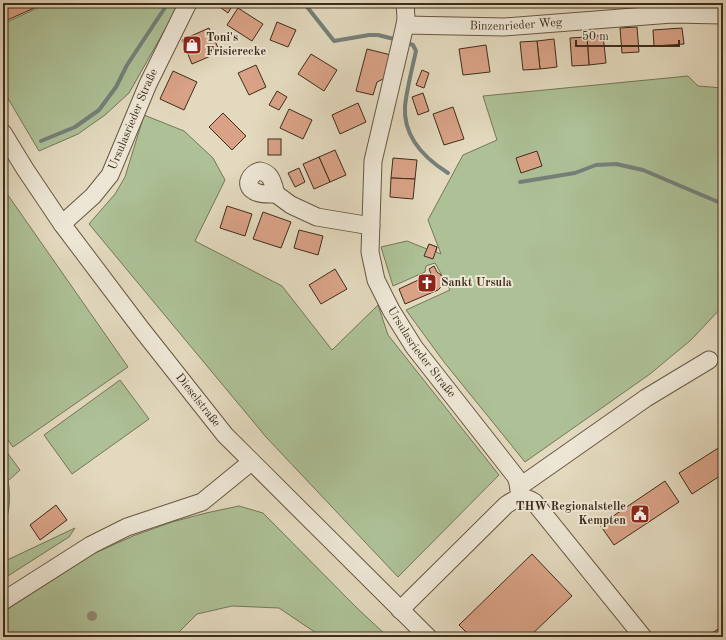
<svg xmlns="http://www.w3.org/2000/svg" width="726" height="640" viewBox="0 0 726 640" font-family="'Old Standard TT',serif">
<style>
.green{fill:#adc096;stroke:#767658}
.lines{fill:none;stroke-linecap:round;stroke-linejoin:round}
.stream{stroke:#75807b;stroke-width:4}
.building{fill:#d9a287;stroke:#3e2d19}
.minor-casing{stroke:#675842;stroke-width:19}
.minor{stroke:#ede6d5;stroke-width:17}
.tree{fill:#948a71}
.labels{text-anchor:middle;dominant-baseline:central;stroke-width:4;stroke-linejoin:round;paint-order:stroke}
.street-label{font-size:12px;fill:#3e2d19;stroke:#ede6d5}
.poi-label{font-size:12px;font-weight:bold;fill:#3e2d19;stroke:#ede6d5;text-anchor:start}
</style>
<rect width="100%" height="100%" fill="#e3d9be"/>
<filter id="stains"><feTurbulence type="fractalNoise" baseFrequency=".005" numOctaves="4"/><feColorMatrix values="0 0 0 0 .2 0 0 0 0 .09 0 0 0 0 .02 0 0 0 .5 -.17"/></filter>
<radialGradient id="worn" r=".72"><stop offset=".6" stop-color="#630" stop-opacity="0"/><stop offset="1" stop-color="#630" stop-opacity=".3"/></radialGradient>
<g class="green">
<polygon points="48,3 180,3 129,93 105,115 78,134 39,151 3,90 3,24"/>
<polygon points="688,76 698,86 723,88 723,306 691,340 650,374 525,462 444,362 406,310 450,290 435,263 426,266 425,272 393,286 381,247 407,241 427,249 429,244 437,247 436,252 441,254 428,220 463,155 497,140 483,96"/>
<polygon points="144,115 184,131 213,158 225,180 195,241 282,286 332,350 378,305 388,335 499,475 398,577 266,437 89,224 115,194 125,177"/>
<polygon points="3,188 128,367 13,447 3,433"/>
<polygon points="120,380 149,419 72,474 44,435"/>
<path d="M3,447l17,23 -12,11c3,15 2,32 -5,46z"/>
<polygon points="239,506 263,513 357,608 388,637 322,637 279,608 232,606 197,614 174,637 3,637 3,612 95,553 133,536 172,522 206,513"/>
<polygon points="75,528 69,537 3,579 3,562"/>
</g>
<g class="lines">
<g class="stream">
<polyline points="304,3 334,41 369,35 378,35 398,40"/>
<path d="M404,42l9,3 3,6c-4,18 -9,37 -11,55 -2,30 19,52 43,67"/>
<polyline points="41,141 75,127 99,110 116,87 127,65 168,3"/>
<polyline points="3,155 5,155"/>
<polyline points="520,182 575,173 596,165 616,164 643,170 723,204"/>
</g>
</g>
<g class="building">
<polygon points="3,3 32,3 34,8 3,22"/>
<polygon points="219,3 234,3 228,13 217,5"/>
<polygon points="238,8 263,24 252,41 227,25"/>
<polygon points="277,22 296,30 288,47 270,40"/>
<polygon points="637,27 639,52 622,53 620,28"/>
<polygon points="209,28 220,52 192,64 182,40"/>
<polygon points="682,28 684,44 654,46 653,30"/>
<polygon points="721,31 723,31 723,59 722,59"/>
<polygon points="603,35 606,63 589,65 587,37"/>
<polygon points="587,37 589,65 572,66 570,38"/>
<polygon points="554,39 557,67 540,69 537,41"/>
<polygon points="537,41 540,69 523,70 520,42"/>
<polygon points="486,45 490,72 463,75 459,49"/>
<polygon points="367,49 391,55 385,78 377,82 373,95 356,91"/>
<polygon points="311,54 337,70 324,91 298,74"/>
<polygon points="256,65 266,87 249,95 238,73"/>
<polygon points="422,70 429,73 424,88 416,85"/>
<polygon points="173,71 197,82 184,110 160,99"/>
<polygon points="277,91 287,97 279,110 269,105"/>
<polygon points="423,93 429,111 418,115 412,97"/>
<polygon points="358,103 366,122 340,134 332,115"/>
<polygon points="453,107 464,139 444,145 433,114"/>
<polygon points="289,109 312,120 303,139 280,128"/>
<polygon points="223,113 246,136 232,150 209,127"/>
<rect x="268" y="139" width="13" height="16"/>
<polygon points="335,150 346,175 330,182 319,157"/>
<polygon points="537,151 542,166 521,173 516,158"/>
<polygon points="319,157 330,182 314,189 303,164"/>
<polygon points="393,158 417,160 415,179 391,178"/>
<polygon points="299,168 305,182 295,187 288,173"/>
<polygon points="391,178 415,179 413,199 390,197"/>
<polygon points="227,206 252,214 245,236 220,228"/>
<polygon points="263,212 291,222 281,248 253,239"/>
<polygon points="299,230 323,236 318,255 294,248"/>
<polygon points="429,244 437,247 433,259 424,256"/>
<polygon points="434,266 437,272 441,275 443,281 442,286 438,290 405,304 399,289 431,274 429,269"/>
<polygon points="335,269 347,289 321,304 309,285"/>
<polygon points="723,445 723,474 692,494 679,473"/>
<polygon points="665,481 679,502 614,545 600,525"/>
<polygon points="56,505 67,520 40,540 30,525"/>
<polygon points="532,554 572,596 529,637 471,637 459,625"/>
<polygon points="723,626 723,637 706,637"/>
</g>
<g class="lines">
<defs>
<g id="minor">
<path id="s1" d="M405,3l1,15 -1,7 -32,136 -3,91 6,28 15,30 23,37 102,130 2,6 2,15"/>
<path id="s2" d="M405,25l99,2 168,-13 51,1"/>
<path id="s3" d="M3,133l22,36 37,55 80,106 83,105 203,202"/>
<path d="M260,171c12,2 13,13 16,23 -6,0 -16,1 -22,-3 -11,-6 -3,-18 6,-20z"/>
<polyline points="276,194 291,205 317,217 371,226"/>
<path id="s4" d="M62,224l31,-28 17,-21 38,-91 40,-81"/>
<polyline points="519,487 646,398 709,360"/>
<polyline points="3,601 91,545 127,527 202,502 251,462"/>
<path d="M400,610l106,-105c10,-7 17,-10 28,-3l109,135"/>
</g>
</defs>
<use href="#minor" class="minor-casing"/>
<use href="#minor" class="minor"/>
</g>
<circle class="tree" cx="92" cy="616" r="5"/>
<defs>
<symbol id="shop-square" viewBox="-11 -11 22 22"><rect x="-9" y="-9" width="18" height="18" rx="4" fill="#8f2418" stroke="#ede6d5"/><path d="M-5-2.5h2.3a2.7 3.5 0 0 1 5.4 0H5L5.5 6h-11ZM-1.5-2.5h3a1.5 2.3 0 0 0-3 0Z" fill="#fff"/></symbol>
<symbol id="church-square" viewBox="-11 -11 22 22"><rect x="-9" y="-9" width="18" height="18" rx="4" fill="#8f2418" stroke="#ede6d5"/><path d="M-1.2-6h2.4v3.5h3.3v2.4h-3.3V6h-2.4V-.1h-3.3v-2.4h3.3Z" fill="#fff"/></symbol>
<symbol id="civic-square" viewBox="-11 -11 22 22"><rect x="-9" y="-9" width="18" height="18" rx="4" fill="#8f2418" stroke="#ede6d5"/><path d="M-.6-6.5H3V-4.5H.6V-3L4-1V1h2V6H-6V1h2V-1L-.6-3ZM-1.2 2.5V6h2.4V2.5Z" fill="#fff"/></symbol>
</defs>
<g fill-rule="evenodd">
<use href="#shop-square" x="181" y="34" width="22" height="22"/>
<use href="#church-square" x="416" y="272" width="22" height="22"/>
<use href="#civic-square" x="629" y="503" width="22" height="22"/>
</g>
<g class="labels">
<g class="street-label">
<text stroke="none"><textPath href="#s2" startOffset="111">Binzenrieder Weg</textPath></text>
<text stroke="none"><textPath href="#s4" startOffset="129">Ursulasrieder Straße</textPath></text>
<text stroke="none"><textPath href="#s1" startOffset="367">Ursulasrieder Straße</textPath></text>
<text stroke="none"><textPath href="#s3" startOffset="331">Dieselstraße</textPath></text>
</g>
<g class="poi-label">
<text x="206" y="38">Toni's<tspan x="206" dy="14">Frisierecke</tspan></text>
<text x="441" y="283">Sankt Ursula</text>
<text x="626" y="507" text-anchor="end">THW Regionalstelle<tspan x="626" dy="14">Kempten</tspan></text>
</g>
</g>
<rect width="726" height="640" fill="none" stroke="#e3d9be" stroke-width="16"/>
<rect x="4" y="4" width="718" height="632" fill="none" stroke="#3e2d19" stroke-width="2"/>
<rect x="8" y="8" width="710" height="624" fill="none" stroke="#3e2d19"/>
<path d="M576 40v6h103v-6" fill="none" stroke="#3e2d19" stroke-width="2"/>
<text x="582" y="40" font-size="12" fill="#3e2d19" stroke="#ede6d5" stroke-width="3" paint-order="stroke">50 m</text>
<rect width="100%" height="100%" filter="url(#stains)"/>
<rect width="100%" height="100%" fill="url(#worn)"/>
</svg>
